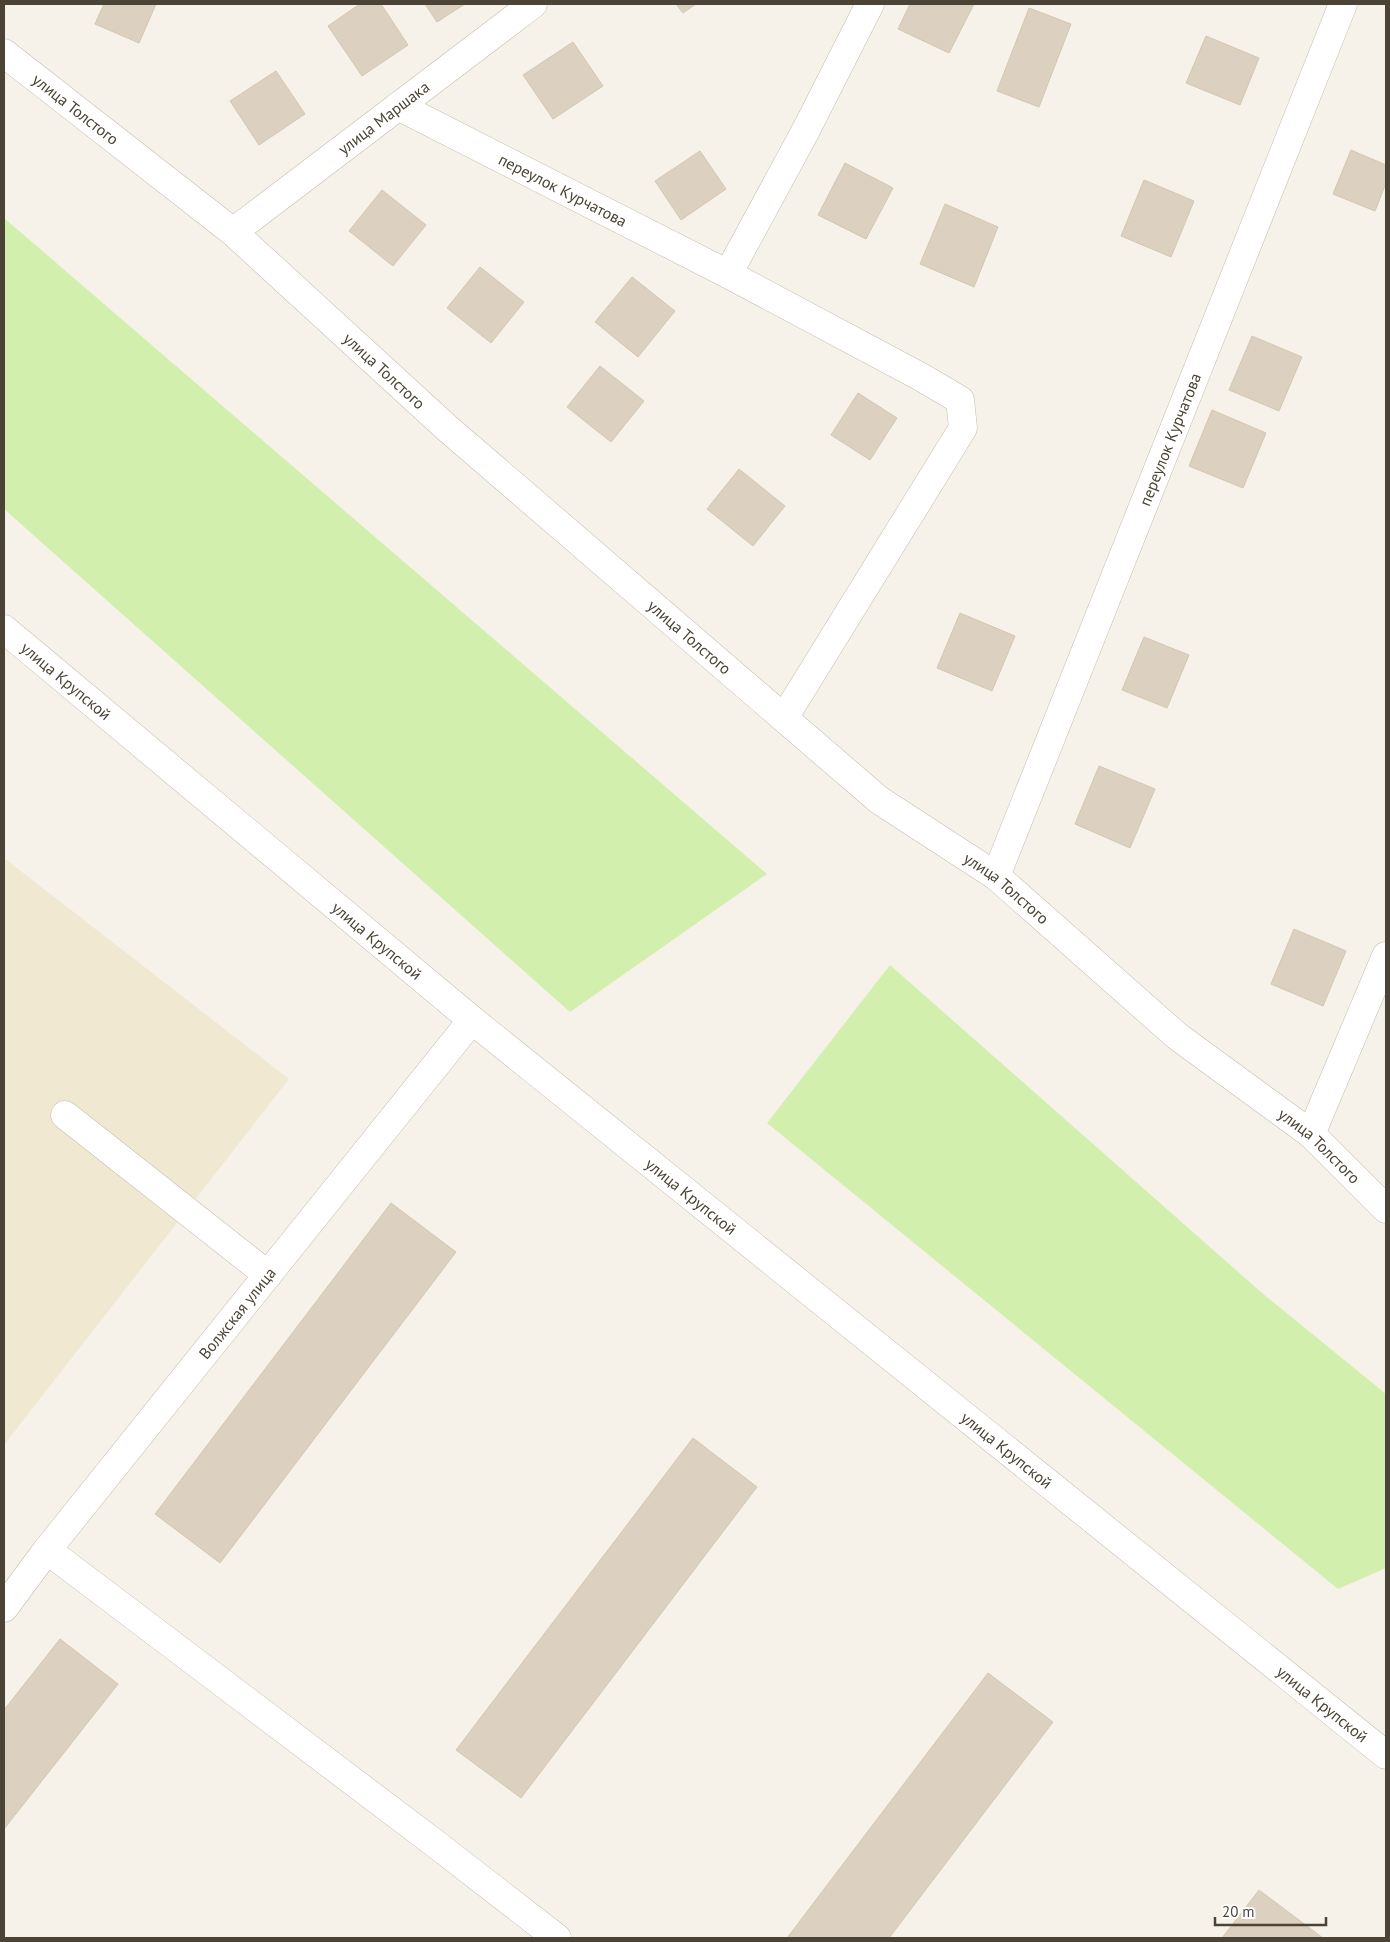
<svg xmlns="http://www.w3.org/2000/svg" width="1390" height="1942" viewBox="0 0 1390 1942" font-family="'PT Sans',sans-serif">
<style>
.education{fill:#f1e8d2}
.green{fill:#d2efae}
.building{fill:#dcd1c0;stroke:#d5c6af}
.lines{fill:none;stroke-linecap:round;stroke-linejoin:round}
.minor-casing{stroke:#c6bdad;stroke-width:29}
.minor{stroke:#fff;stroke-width:28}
.labels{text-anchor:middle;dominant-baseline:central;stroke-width:5;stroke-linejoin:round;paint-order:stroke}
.street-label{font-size:16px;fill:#4b4336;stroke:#fff}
</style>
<rect width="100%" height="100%" fill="#f6f2e9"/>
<polygon class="education" points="4,858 289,1079 4,1445"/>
<g class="green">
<polygon points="4,218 767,874 570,1012 4,509"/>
<polygon points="890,965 1262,1293 1386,1394 1386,1568 1338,1589 767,1123"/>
</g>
<g class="building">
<polygon points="104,4 156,4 139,43 95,24"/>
<polygon points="360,4 381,4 408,45 362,76 328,26"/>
<polygon points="425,4 465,4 437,22"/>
<polygon points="676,4 696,4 683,13"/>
<polygon points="910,4 974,4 949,53 898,29"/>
<polygon points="1029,8 1071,24 1039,107 997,91"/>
<polygon points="1206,36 1259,58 1240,105 1186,83"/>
<polygon points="573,42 603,86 553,119 523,75"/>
<polygon points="276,71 305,114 259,145 230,101"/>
<polygon points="1351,150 1386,165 1386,183 1375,211 1333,194"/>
<polygon points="700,151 726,189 681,220 655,181"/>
<polygon points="845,163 893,188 866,239 818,215"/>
<polygon points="1144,180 1194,201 1171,257 1121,236"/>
<polygon points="382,190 426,225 393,266 349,231"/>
<polygon points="945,204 998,227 974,287 920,264"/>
<polygon points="480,267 524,302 491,343 447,308"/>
<polygon points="632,277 675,311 638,357 595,322"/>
<polygon points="1252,336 1302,357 1279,411 1229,390"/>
<polygon points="600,366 644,401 611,442 567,407"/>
<polygon points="858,393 897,418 870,460 831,435"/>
<polygon points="1212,410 1266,433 1243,488 1189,466"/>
<polygon points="739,469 785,506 753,546 707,509"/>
<polygon points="960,613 1015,636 992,691 937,668"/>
<polygon points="1144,637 1189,655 1167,708 1122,690"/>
<polygon points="1099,766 1155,789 1130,848 1075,824"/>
<polygon points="1294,929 1346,951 1323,1006 1271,984"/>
<polygon points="391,1203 456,1252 220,1563 155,1514"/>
<polygon points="693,1438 757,1487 521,1798 456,1750"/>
<polygon points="60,1639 118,1684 4,1829 4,1710"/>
<polygon points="988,1673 1053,1722 889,1938 787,1938"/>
<polygon points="1259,1890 1323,1938 1222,1938"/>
</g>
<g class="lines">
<defs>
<g id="minor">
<path id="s1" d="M4,53l229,179 214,196 432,372 117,76 181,160 134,98 75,75"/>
<path id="s2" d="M398,106l330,168 193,103 39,23 3,28 -179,290"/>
<path id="s3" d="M233,232l300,-228"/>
<polyline points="728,274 806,130 870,4"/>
<path id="s4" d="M4,629l468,391 914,735"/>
<path id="s5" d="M996,876l347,-872"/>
<polyline points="65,1115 268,1275"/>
<polyline points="1311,1134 1386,956"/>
<polyline points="47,1550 437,1845 557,1938"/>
<path id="s6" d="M4,1608l43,-58 425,-530"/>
</g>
</defs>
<use href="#minor" class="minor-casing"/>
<use href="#minor" class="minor"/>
</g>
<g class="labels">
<g class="street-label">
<text stroke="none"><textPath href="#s1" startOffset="91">улица Толстого</textPath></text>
<text stroke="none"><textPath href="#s3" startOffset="189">улица Маршака</textPath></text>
<text stroke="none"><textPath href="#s2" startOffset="185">переулок Курчатова</textPath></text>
<text stroke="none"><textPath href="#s1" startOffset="496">улица Толстого</textPath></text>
<text stroke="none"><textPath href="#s5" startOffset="470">переулок Курчатова</textPath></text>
<text stroke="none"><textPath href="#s1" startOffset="901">улица Толстого</textPath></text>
<text stroke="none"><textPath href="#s4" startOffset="81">улица Крупской</textPath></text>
<text stroke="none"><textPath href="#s1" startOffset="1306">улица Толстого</textPath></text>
<text stroke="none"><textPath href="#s4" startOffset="486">улица Крупской</textPath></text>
<text stroke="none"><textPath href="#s1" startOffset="1712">улица Толстого</textPath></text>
<text stroke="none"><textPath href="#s4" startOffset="891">улица Крупской</textPath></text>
<text stroke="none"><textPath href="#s6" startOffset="376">Волжская улица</textPath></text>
<text stroke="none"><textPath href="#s4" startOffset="1296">улица Крупской</textPath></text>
<text stroke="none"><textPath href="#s4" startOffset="1701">улица Крупской</textPath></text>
</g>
</g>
<rect width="1390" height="1942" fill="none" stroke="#4b4336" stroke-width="10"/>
<path d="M1215 1917v8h111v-8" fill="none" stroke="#4b4336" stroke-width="2.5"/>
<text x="1222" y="1917" font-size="15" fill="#4b4336" stroke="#ffffff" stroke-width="4" paint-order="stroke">20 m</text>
</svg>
